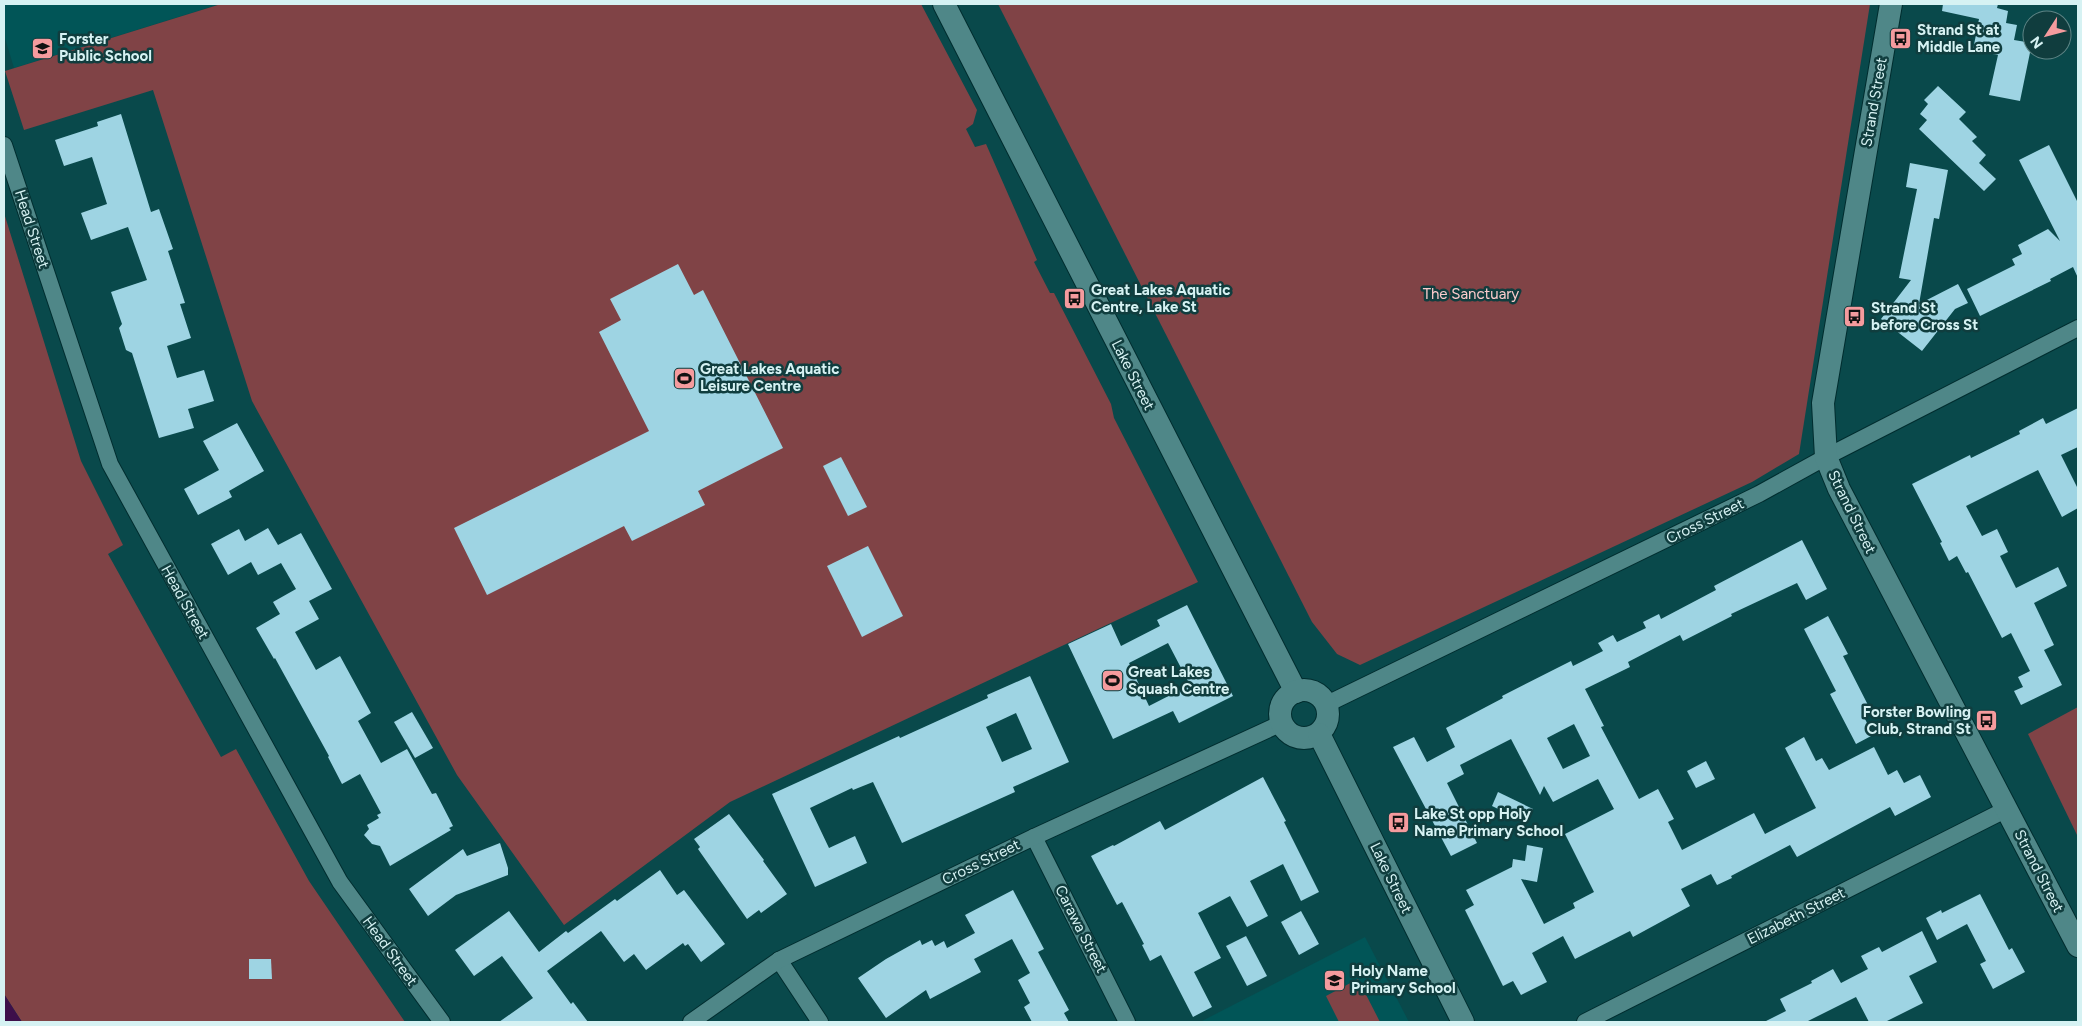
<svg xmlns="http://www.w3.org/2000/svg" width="2082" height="1026" viewBox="0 0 2082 1026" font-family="Figtree,sans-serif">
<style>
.built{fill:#015557}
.green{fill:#804346}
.water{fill:#3d0f4a}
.building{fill:#9ed4e3;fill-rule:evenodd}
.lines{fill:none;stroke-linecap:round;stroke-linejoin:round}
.street-casing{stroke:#002d2f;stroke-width:18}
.secondary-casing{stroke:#002d2f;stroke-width:24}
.street{stroke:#4f8788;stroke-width:16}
.secondary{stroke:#4f8788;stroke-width:22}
.labels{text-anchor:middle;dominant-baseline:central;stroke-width:5;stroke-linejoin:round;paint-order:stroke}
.poi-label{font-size:15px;font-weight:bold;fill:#d6f2f3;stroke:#103d3e;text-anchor:start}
.street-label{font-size:15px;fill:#d6f2f3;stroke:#103d3e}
.park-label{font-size:15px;fill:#fdcccd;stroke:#103d3e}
</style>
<rect width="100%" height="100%" fill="#09494b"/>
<g class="built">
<polygon points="4,4 220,4 14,68 4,35"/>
<polygon points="1365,937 1409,1022 1200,1022"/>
</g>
<g class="green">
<polygon points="221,4 921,4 977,110 973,124 966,129 975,147 986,144 1037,260 1034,262 1050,293 1054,293 1111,404 1114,418 1198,582 730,802 564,925 457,775 252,401 153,90 24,130 5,71"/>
<polygon points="998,4 1870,4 1799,454 1752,482 1360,665 1337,654 1312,622"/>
<polygon points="4,213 81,461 123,545 108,554 221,757 236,749 309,881 405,1022 22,1022 4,994"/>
<polygon points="2078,707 2078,837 2028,734"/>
<polygon points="1358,979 1380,1022 1339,1022 1326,996"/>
</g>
<polygon class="water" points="4,994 22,1022 4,1022"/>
<g class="building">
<polygon points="1943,4 1998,4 1997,8 2008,11 2006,23 2017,25 2014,40 2032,43 2020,101 1989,95 1998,55 1973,50 1979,19 1942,11"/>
<polygon points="1938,86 1966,112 1959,119 1977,137 1972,141 1986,155 1979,163 1996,179 1984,191 1919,129 1927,120 1920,114 1928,104 1924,100"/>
<polygon points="121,114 151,212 159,209 173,249 168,251 185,303 180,304 191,338 167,346 177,378 204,370 214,401 188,409 194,428 159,438 132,353 126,350 119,328 122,324 111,292 147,280 128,227 91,240 81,213 107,204 92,157 64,166 55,140 98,126 97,122"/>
<polygon points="2049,145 2078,203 2078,278 2073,267 2050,279 2051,281 1980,316 1967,289 2015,265 2012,259 2022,254 2018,245 2048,229 2060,241 2019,160"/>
<polygon points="1910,163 1948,170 1939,219 1934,218 1919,304 1958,284 1968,303 1955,309 1922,351 1881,319 1911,280 1899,278 1917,189 1906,187"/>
<polygon points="678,264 694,295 703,290 783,448 698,491 705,505 632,541 624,526 487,595 454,528 649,431 599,332 621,320 610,299"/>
<polygon points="2078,408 2078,447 2061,455 2078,489 2078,508 2062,517 2038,470 1966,506 1982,536 1997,529 2008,552 2000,556 2016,588 2058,567 2067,586 2034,603 2054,645 2044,650 2062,685 2021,705 2014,691 2023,687 2018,677 2030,671 2011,633 2002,638 1968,572 1966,573 1957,556 1949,561 1940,543 1942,542 1912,484 1970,455 1971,458 2020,434 2019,431 2043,418 2046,424"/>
<polygon points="237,423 264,471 229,491 232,497 198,515 184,489 219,470 203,441"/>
<polygon points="841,457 867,507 848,516 823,466"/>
<polygon points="268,528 278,545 301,533 332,589 309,601 319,619 295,632 316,670 340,656 371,713 358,721 381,763 407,749 432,794 436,793 453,826 449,828 451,830 390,866 380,846 372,844 364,835 369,829 367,825 379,818 377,815 381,813 360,774 342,784 328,757 329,756 275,658 274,659 256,628 280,614 273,602 296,589 281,563 258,575 251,562 228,575 211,544 239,529 245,541"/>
<path d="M1802,540l25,49 -21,11 -9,-17 -66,31 1,2 -49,25 -3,-6 -52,27 2,5 -45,22 19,37 -3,1 38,72 19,-10 16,30 -6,3 14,28 72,-37 11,21 51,-26 -31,-60 19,-11 12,24 6,-3 7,12 45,-23 14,28 9,-5 7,13 16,-8 11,22 -36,19 -5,-9 -93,50 -7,-12 -59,31 1,2 -15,7 -6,-11 -30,15 9,17 -57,31 -3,-6 -55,28 -12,-23 -31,17 15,29 -26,13 -8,-14 -10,5 -38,-76 9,-5 -8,-15 46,-23 1,-8 12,2 2,-16 16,3 -6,34 -16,-3 23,45 31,-16 -2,-5 21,-11 -29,-58 49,-25 -16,-30 -45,23 -9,-16 -4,9 -29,-56 -51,26 4,9 -17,9 30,60 -26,13 -58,-109 21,-10 13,25 28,-15 -9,-19 57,-30 -1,-2 69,-35 2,5 30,-15 -5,-8 15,-8 4,7 29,-14 -3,-6 16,-8 2,5 55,-29 -2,-4zM1574,724l16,32 -27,13 -16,-31z"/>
<polygon points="868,546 903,616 862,637 827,566"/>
<path d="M1187,605l46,91 -54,27 -6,-12 -60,28 -45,-95 43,-20 10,22 39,-20 -3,-6zM1168,643l22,42 -41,21 -20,-43z"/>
<polygon points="1828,616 1848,654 1843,656 1870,709 1862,713 1873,735 1856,744 1830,694 1836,691 1804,629"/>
<path d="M1030,676l39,86 -56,25 2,5 -113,51 -29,-61 -20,8 -1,-2 -42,20 19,40 26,-12 12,27 -52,24 -43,-93 127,-58 1,2 88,-40 -1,-3zM1016,713l16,36 -30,13 -16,-35z"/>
<polygon points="412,712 433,748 415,758 394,722"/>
<polygon points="1706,761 1715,779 1696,788 1687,771"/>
<polygon points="1263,777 1286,821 1284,822 1319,892 1301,901 1283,864 1250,881 1268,916 1247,927 1230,896 1198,913 1221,958 1194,972 1212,1007 1193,1017 1161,955 1150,961 1142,945 1144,944 1122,902 1117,905 1091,856 1113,845 1114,846 1160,821 1165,830"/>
<polygon points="1498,792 1533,809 1527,823 1492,806"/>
<polygon points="729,814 764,860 763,861 787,894 761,913 759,910 747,919 698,849 700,847 694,839"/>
<polygon points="500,843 508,868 508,875 456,895 428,916 409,889 463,849 467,856"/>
<polygon points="660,870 677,895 684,890 725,944 701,962 688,944 685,946 683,943 646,970 634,954 624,962 601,931 547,971 571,1004 573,1002 588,1022 499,1022 533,998 502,956 474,976 455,950 509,911 539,952 566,931 568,933 615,899 617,901"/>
<polygon points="1013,890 1044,949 1038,952 1069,1010 1064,1013 1069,1022 1032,1022 1024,1007 1030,1003 1018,980 1030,973 1012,939 974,959 981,972 930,999 926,990 886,1018 858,978 886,959 920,940 922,945 932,940 935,946 944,941 947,948 975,933 965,915"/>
<polygon points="1980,894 2009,950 2012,948 2025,972 1993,989 1980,964 1986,961 1967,924 1937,940 1926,918 1941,910 1942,913"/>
<polygon points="1301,911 1319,944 1299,955 1281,922"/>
<polygon points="1922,931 1937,962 1909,976 1923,1003 1885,1022 1869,1022 1856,997 1806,1022 1764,1022 1786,1011 1780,999 1812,983 1811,981 1833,969 1841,983 1868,969 1861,956 1879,947 1882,952"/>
<polygon points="1246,936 1267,976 1247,986 1226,946"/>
<polygon points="249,959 271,959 272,979 249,979"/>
</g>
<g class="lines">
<defs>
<g id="street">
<polyline points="4,145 110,464 340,882 442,1022"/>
<polyline points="1327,704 1759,494 1826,457 2078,328"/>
<polyline points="1034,837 1127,1022"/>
<polyline points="779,960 820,1022"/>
<polyline points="691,1022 779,960 1034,837 1282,723"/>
<polyline points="1585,1022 2007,809"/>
</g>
<g id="secondary">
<polyline points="944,4 1296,692"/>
<polyline points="1891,4 1823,403 1826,457 1839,489 2078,946"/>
<circle cx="1304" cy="714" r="24"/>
<polyline points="1319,734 1463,1022"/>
</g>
</defs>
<use href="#street" class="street-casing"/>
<use href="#secondary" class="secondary-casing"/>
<use href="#street" class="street"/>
<use href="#secondary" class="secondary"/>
</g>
<defs>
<symbol id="bus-square" viewBox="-11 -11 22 22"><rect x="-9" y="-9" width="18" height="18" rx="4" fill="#f59b9e" stroke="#103d3e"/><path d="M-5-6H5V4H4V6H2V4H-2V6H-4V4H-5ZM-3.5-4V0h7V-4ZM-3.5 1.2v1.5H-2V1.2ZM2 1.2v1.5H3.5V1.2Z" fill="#111"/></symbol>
<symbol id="school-square" viewBox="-11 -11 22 22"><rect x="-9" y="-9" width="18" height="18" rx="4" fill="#f59b9e" stroke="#103d3e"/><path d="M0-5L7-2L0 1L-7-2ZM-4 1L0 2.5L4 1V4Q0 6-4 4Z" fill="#111"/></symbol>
<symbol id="stadium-square" viewBox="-11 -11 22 22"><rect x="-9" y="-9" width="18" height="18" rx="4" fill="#f59b9e" stroke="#103d3e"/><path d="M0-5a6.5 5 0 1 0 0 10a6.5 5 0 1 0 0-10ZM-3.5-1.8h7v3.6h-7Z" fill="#111"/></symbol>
</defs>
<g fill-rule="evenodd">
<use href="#bus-square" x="1888" y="26" width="25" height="25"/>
<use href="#school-square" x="30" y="36" width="25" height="25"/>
<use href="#bus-square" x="1062" y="286" width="25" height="25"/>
<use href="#bus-square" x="1842" y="304" width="25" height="25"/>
<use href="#stadium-square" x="672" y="366" width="25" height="25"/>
<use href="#stadium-square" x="1100" y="668" width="25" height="25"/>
<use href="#bus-square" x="1974" y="708" width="25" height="25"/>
<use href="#bus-square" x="1386" y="810" width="25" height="25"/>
<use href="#school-square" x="1322" y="968" width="25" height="25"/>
</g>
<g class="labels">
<g class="poi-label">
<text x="1917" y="30">Strand St at<tspan x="1917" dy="17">Middle Lane</tspan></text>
<text x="59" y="39">Forster<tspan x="59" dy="17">Public School</tspan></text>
<text x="1091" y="290">Great Lakes Aquatic<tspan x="1091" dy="17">Centre, Lake St</tspan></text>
<text x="1871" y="308">Strand St<tspan x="1871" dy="17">before Cross St</tspan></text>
<text x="700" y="369">Great Lakes Aquatic<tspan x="700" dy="17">Leisure Centre</tspan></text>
<text x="1128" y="672">Great Lakes<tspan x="1128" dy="17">Squash Centre</tspan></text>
<text x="1971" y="712" text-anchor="end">Forster Bowling<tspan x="1971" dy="17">Club, Strand St</tspan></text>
<text x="1414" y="814">Lake St opp Holy<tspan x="1414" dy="17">Name Primary School</tspan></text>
<text x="1351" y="971">Holy Name<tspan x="1351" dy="17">Primary School</tspan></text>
</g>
<g class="street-label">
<text transform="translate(1874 102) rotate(-80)">Strand Street</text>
<text transform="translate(32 229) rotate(72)">Head Street</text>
<text transform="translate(1133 375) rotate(63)">Lake Street</text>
<text transform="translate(1852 512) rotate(64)">Strand Street</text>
<text transform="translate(1705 521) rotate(-26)">Cross Street</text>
<text transform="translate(185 602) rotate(61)">Head Street</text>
<text transform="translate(981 862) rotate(-26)">Cross Street</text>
<text transform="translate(2039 871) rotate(63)">Strand Street</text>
<text transform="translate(1391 878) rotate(64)">Lake Street</text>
<text transform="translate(1796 916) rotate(-27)">Elizabeth Street</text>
<text transform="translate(1081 929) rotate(63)">Carawa Street</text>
<text transform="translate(390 951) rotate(54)">Head Street</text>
</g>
<g class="park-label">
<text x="1471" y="294">The Sanctuary</text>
</g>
</g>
<rect width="2082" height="1026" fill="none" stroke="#d6f2f3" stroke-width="10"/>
<g transform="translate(2047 35) rotate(234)"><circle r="24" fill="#103d3e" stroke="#5f8586"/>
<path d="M0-4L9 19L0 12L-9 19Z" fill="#f59b9e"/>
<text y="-8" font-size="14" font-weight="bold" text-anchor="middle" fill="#d6f2f3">N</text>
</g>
</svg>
